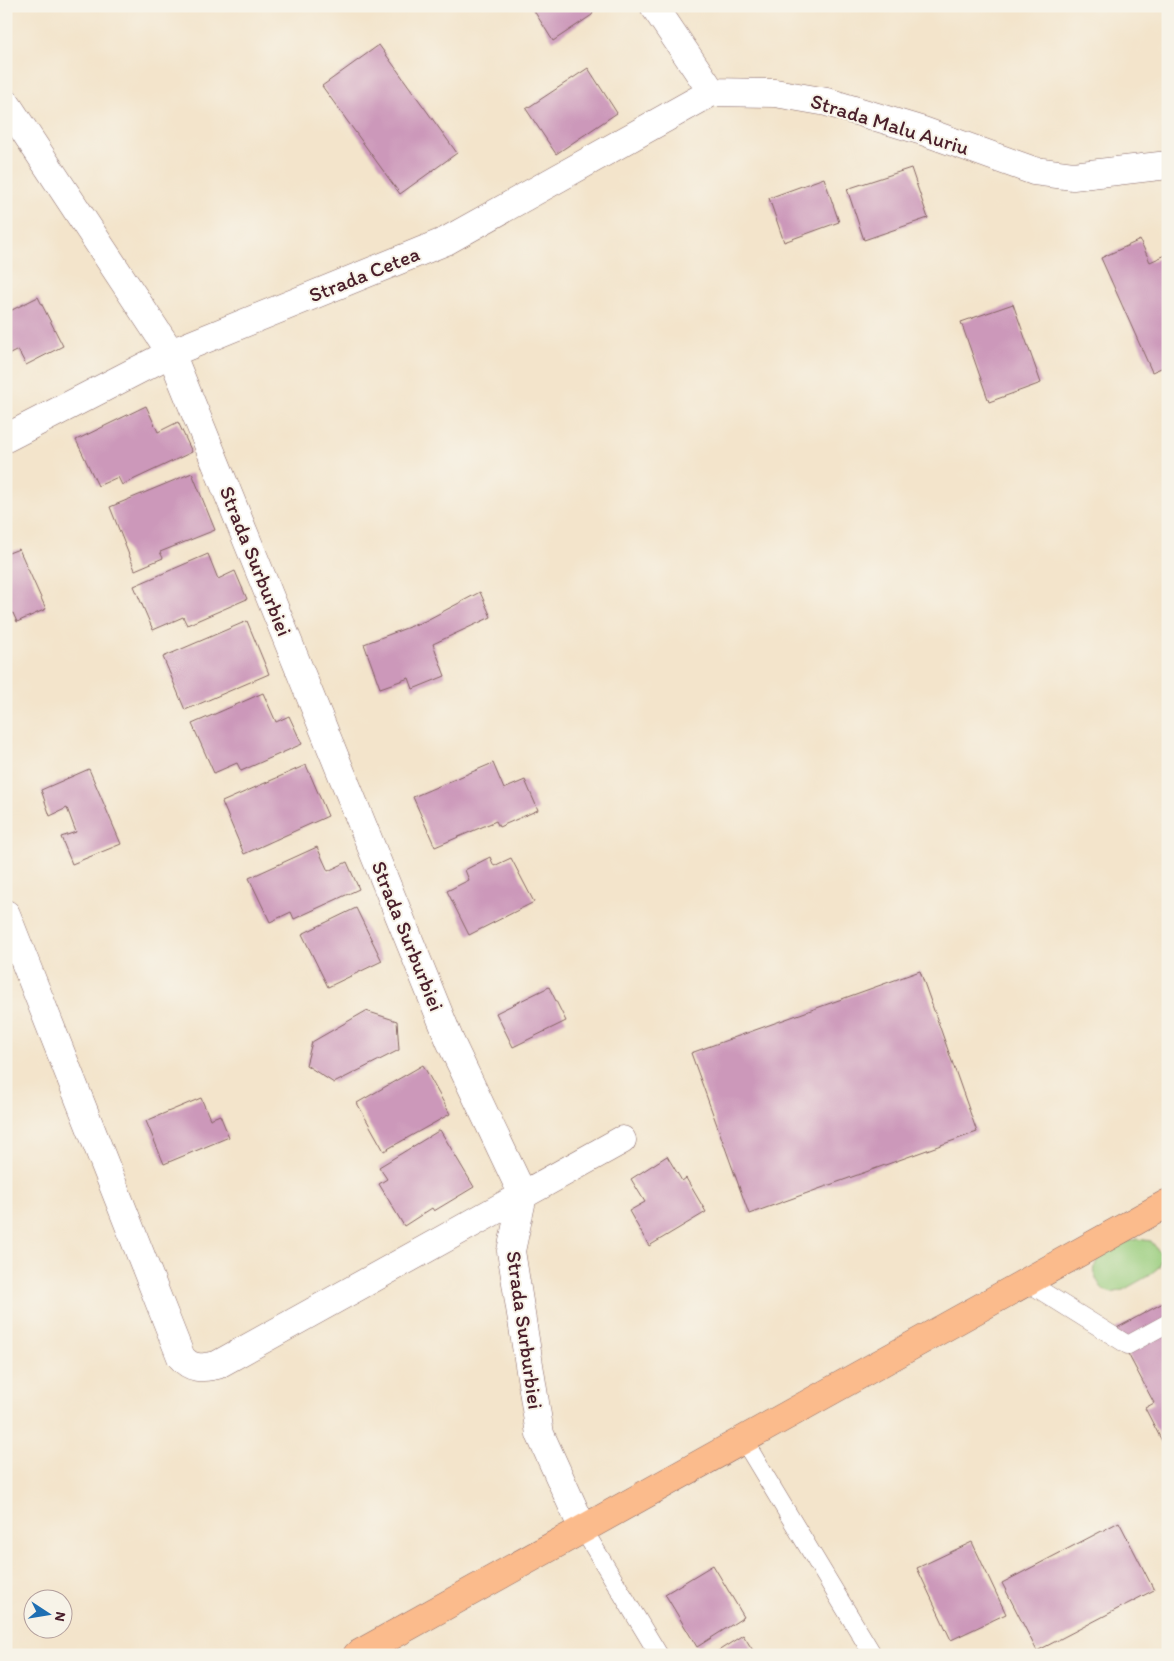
<svg xmlns="http://www.w3.org/2000/svg" width="1174" height="1661" viewBox="0 0 1174 1661" font-family="Itim,sans-serif">
<style>
.green{fill:#9acd7e;stroke:#727654}
.building{fill:#cc98ba}
.lines{fill:none;stroke-linecap:round;stroke-linejoin:round}
.lane-casing{stroke:#856463;stroke-width:19}
.street-casing{stroke:#856463;stroke-width:29}
.primary-casing{stroke:#856463;stroke-width:29}
.lane{stroke:#fff;stroke-width:18}
.street{stroke:#fff;stroke-width:28}
.primary{stroke:#fbbb8c;stroke-width:28}
.labels{text-anchor:middle;dominant-baseline:central;stroke-width:4;stroke-linejoin:round;paint-order:stroke}
.street-label{font-size:21px;fill:#4a1f2b;stroke:#f7f3e8}
</style>
<rect width="100%" height="100%" fill="#f7f3e8"/>
<filter id="ink" filterUnits="userSpaceOnUse"><feTurbulence type="fractalNoise" baseFrequency=".02" numOctaves="2"/><feDisplacementMap in="SourceGraphic" scale="10" xChannelSelector="R" yChannelSelector="G"/><feConvolveMatrix kernelMatrix="1 2 1 2 8 2 1 2 1" color-interpolation-filters="sRGB"/></filter>
<filter id="wash" filterUnits="userSpaceOnUse"><feTurbulence type="fractalNoise" baseFrequency=".0096" numOctaves="4" result="noise"/><feDisplacementMap in="SourceGraphic" scale="20" xChannelSelector="R" yChannelSelector="G"/><feGaussianBlur stdDeviation="1.12" result="paint"/><feColorMatrix in="noise" values="0 0 0 0 0 0 0 0 0 0 0 0 0 0 0 0 0 1.4 0 .05"/><feComposite in="paint" operator="in"/></filter>
<g filter="url(#wash)">
<rect width="100%" height="100%" fill="#f3e4cb"/>
<path class="green" d="M1138,1239l13,2 11,14 -3,12 -11,9 -25,14 -11,3 -9,-3c-2,-4 -7,-10 -8,-14 -5,-25 25,-33 43,-37z"/>
<g id="blocks">
<g class="building">
<polygon points="531,6 595,6 592,15 553,41"/>
<polygon points="379,45 457,153 400,194 322,86"/>
<polygon points="588,68 617,113 556,154 526,109"/>
<polygon points="911,168 928,218 864,240 847,189"/>
<polygon points="824,178 839,222 784,242 769,198"/>
<polygon points="1140,240 1150,262 1168,254 1168,365 1152,372 1101,258"/>
<polygon points="38,297 63,346 26,365 18,350 6,356 6,313"/>
<polygon points="1013,304 1041,383 989,402 961,322"/>
<polygon points="146,406 158,432 178,422 192,452 122,485 118,477 98,486 76,440"/>
<polygon points="192,473 215,530 160,552 163,558 135,570 110,507"/>
<polygon points="19,549 46,609 17,622 13,613 6,616 6,554"/>
<polygon points="208,554 218,579 235,571 247,599 187,625 183,617 153,630 134,586"/>
<polygon points="480,592 491,617 433,644 445,676 413,689 409,678 380,688 364,644 425,621"/>
<polygon points="247,621 269,674 185,710 163,657"/>
<polygon points="263,693 276,722 289,716 302,744 241,771 237,763 214,773 192,724"/>
<polygon points="493,763 504,789 525,780 538,810 499,827 496,821 435,847 413,797"/>
<polygon points="306,765 328,816 244,854 222,802"/>
<polygon points="89,769 121,844 72,864 61,837 76,832 67,808 50,816 41,790"/>
<polygon points="317,847 328,871 347,862 359,889 294,919 291,912 270,922 249,878"/>
<polygon points="490,857 494,866 511,858 534,902 469,935 447,891 469,880 465,870"/>
<polygon points="356,908 382,961 328,987 302,934"/>
<polygon points="920,971 977,1132 749,1214 691,1053"/>
<polygon points="549,987 566,1021 513,1047 496,1013"/>
<polygon points="366,1011 397,1021 399,1050 334,1083 306,1065 312,1042"/>
<polygon points="423,1065 450,1114 384,1151 357,1103"/>
<polygon points="201,1098 210,1119 220,1115 229,1137 164,1164 146,1121"/>
<polygon points="440,1130 474,1187 434,1211 432,1208 404,1226 379,1184 387,1179 379,1167"/>
<polygon points="667,1156 682,1181 686,1178 706,1212 649,1246 629,1211 645,1202 631,1179"/>
<polygon points="1163,1303 1168,1312 1168,1441 1163,1443 1145,1408 1154,1403 1115,1329"/>
<polygon points="1119,1522 1154,1590 1037,1651 1002,1583"/>
<polygon points="972,1542 1006,1614 951,1640 917,1568"/>
<polygon points="713,1565 744,1617 697,1647 665,1594"/>
<polygon points="743,1635 756,1655 712,1655"/>
</g>
</g>
</g>
<g filter="url(#ink)">
<use href="#blocks" fill-opacity="0" stroke="#856463" stroke-width="1"/>
<g class="lines">
<defs>
<g id="lane">
<polyline points="1027,1282 1128,1345 1168,1323"/>
<polyline points="743,1439 873,1655"/>
<polyline points="583,1529 659,1655"/>
</g>
<g id="street">
<polyline points="654,6 712,92 775,93 827,102 923,131 1034,171 1073,176 1168,165"/>
<polyline points="6,103 171,353 450,1041 523,1195 511,1251 540,1434 583,1529"/>
<polyline points="6,438 171,353 446,241 712,92"/>
<path d="M6,914l175,443c11,13 20,11 36,8l405,-225"/>
</g>
<polyline id="primary" points="357,1655 1168,1203"/>
</defs>
<use href="#lane" class="lane-casing"/>
<use href="#street" class="street-casing"/>
<use href="#primary" class="primary-casing"/>
<use href="#lane" class="lane"/>
<use href="#street" class="street"/>
<use href="#primary" class="primary"/>
</g>
</g>
<g class="labels">
<g class="street-label">
<text transform="translate(890 124) rotate(17)">Strada Malu Auriu</text>
<text transform="translate(364 274) rotate(-22)">Strada Cetea</text>
<text transform="translate(256 561) rotate(68)">Strada Surburbiei</text>
<text transform="translate(408 936) rotate(68)">Strada Surburbiei</text>
<text transform="translate(525 1330) rotate(82)">Strada Surburbiei</text>
</g>
</g>
<rect width="1174" height="1661" fill="none" stroke="#f7f3e8" stroke-width="25"/>
<g transform="translate(48 1614) rotate(102)"><circle r="24" fill="#f7f3e8" stroke="#b29e9c"/>
<path d="M0-4L9 19L0 12L-9 19Z" fill="#1f6fb2"/>
<text y="-8" font-size="14" font-weight="bold" text-anchor="middle" fill="#4a1f2b">N</text>
</g>
</svg>
